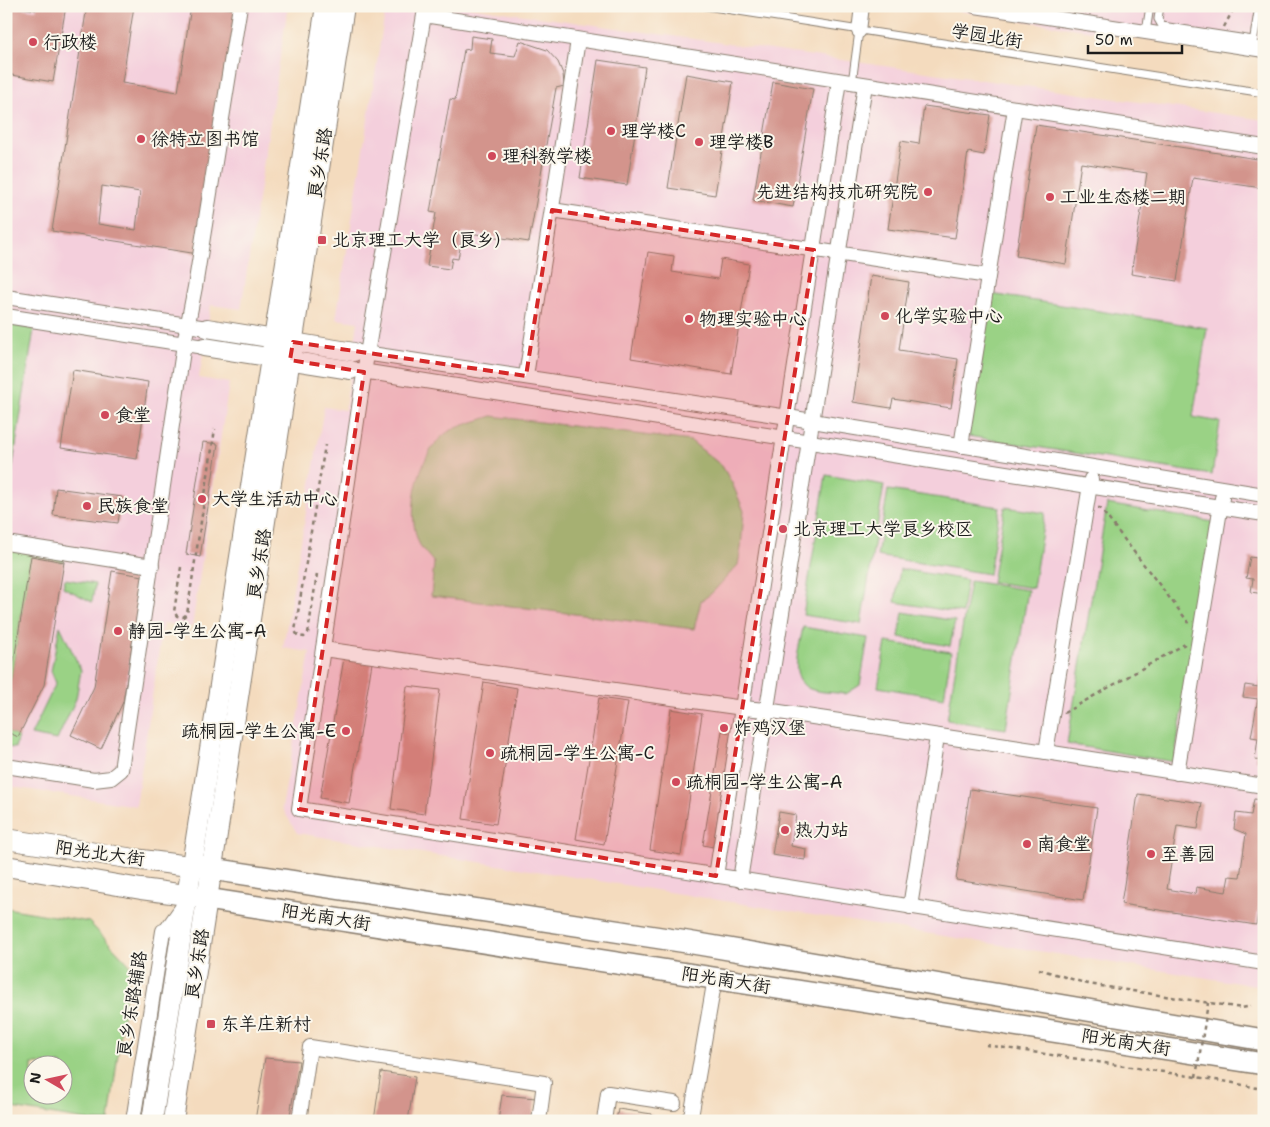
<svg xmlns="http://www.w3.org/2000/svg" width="1270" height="1127" viewBox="0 0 1270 1127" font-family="'Shantell Sans','LXGW WenKai TC',sans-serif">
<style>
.built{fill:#f4cfdc}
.green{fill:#9ad285;stroke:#5b7750;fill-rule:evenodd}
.building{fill:#d3948c;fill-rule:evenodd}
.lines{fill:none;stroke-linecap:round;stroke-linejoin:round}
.service-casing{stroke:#887c6d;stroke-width:9}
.minor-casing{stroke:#887c6d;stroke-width:16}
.tertiary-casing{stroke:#887c6d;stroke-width:20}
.secondary-casing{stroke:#887c6d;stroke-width:22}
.primary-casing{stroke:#887c6d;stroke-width:24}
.path{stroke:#887c6d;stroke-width:2.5;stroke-dasharray:4 4;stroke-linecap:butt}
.service{stroke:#fff;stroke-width:7}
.minor{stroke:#fff;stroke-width:14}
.tertiary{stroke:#fff;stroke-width:18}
.secondary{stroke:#fff;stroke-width:20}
.primary{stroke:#fff;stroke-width:21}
.path-bridge{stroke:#887c6d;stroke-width:2.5;stroke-dasharray:4 4;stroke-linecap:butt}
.marked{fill:#d62828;fill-opacity:0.2;stroke:#d62828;stroke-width:4;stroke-dasharray:10 6;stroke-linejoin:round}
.poi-dot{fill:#d1495b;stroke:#fbf7ec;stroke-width:2}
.labels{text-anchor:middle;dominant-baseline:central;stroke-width:4;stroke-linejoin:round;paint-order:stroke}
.street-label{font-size:18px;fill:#1c1c1c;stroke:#fbf7ec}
.poi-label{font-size:18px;fill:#1c1c1c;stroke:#fbf7ec;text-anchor:start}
</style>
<rect width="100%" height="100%" fill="#fbf7ec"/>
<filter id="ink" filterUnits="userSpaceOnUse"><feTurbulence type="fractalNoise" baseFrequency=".02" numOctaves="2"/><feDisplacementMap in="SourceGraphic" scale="10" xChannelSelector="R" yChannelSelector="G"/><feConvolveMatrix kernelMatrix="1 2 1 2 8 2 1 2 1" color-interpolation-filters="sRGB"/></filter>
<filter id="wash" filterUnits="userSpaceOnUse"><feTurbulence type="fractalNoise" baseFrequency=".0096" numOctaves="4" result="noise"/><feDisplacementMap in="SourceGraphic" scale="20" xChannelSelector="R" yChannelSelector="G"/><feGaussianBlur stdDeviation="1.12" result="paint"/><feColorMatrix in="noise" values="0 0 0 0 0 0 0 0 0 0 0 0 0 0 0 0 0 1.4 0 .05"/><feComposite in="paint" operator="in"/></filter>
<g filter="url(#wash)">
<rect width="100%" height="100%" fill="#f4dbbe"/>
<g class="built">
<polygon points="6,6 288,6 241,309 211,305 199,378 229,383 192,627 163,623 136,806 6,786"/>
<polygon points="386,6 461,6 1264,120 1264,987 297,833 282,808 310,652 283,648 324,407 345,410 358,322 336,319"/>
<polygon points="926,6 1264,6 1264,57"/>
</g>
<g class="green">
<polygon points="991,294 1207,328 1193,417 1220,422 1212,475 968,436"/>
<polygon points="6,324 34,329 6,509"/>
<path d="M492,416l199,25 31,25 10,17 12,28 -3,37 -3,17 -26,28 -11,8 -7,28 -263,-33 3,-33c-5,-7 -13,-14 -16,-22 -12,-31 0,-86 27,-107 8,-7 36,-14 47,-18z"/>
<polygon points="826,475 884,485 861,624 803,615"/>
<polygon points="888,490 1000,507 989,574 877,556"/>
<polygon points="1107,504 1214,522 1174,762 1067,744"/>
<polygon points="1005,507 1045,513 1033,588 992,582"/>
<polygon points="6,543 66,552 64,562 31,557 11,679 6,687"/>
<polygon points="900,569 967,580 962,613 895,602"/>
<polygon points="65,579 95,584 92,602 63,587"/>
<polygon points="970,581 1028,590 1006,729 947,720"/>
<polygon points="903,612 955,621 950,646 899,637"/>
<polygon points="60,626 81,670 76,699 57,740 31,735 56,683 51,671"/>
<path d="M803,627l65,11 -8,47 -14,9c-11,-2 -26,-1 -36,-5 -23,-10 -10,-43 -7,-62z"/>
<polygon points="886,642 951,652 944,698 878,687"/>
<polygon points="6,731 18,737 15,748 6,747"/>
<path d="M6,908l83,14 41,43 -21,156h-17l-86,-14zM32,1064h30v30h-30z"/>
</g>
<g id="blocks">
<g class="building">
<polygon points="6,6 36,10 37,6 66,6 53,82 6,74"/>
<path d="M87,6h47l-12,77 56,9 13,-86h24l22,4 -39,244 -146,-23zM102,186l38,6 -4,38 -38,-6z"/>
<polygon points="471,36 492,39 490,53 515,56 520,41 547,50 558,62 563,74 564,86 556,88 529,242 463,232 458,259 452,258 450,269 427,266 436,213 430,212 450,99 455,100 464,50 470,49"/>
<polygon points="598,60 645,67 627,185 580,178"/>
<polygon points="686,74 733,82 715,195 668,188"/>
<polygon points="773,82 813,89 793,207 753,200"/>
<polygon points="924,106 990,115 984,155 968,152 955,238 888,229 901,141 919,144"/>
<polygon points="1036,125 1264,160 1264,207 1259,206 1262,188 1193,178 1177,281 1131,274 1147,173 1081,163 1066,264 1016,256"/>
<polygon points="648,252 674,256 672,272 718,279 721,259 749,264 731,374 631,358"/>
<polygon points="871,276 909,282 899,350 958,359 951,408 893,399 891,408 853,402"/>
<polygon points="73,370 148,382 137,459 61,448"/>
<polygon points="203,442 218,444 200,557 186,554"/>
<polygon points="56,488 122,497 118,523 53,515"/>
<polygon points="31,556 64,562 44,685 18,737 6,731 6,687 11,679"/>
<polygon points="1250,557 1264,559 1264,594 1251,592 1253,579 1246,578"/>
<polygon points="112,571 143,576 123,702 101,749 71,735 94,687"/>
<polygon points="344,658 372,663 349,803 320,798"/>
<polygon points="1263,661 1264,661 1264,761 1255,760 1258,738 1251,737 1258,699 1243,697 1245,685 1259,687"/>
<polygon points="484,682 517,688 496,824 463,819"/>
<polygon points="407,686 440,690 424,814 391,809"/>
<polygon points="599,698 628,702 604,844 576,839"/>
<polygon points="671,709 702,714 681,855 650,850"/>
<polygon points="722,731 731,733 713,847 703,845"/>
<polygon points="970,789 1097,808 1083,900 956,880"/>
<polygon points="1138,794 1202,803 1198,829 1177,826 1167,889 1195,894 1196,887 1226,892 1229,876 1240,877 1246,834 1234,829 1236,813 1251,815 1254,799 1264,800 1264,875 1256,925 1121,904"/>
<polygon points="779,812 796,815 791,846 806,849 805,860 772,855"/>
<polygon points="265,1058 299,1061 289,1121 255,1121"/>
<polygon points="381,1072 415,1077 408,1121 374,1121"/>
<polygon points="502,1095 536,1098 532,1121 498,1121"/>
<polygon points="618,1109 652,1114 651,1121 616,1121"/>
</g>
</g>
</g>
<g filter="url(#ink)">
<use href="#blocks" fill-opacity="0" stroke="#887c6d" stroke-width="1"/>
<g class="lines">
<defs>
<g id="service">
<polyline points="706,6 1264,93"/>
<polyline points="1160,6 1158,19 1162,26 1253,40"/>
<polyline points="1146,32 1150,6"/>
<polyline points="1253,43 1259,6"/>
<polyline points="852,83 859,31"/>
</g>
<g id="minor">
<polyline points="975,6 1264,50"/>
<polyline points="859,31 862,6"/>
<polyline points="1264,147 424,15 367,354 299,809 1264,963"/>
<polyline points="552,210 988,276"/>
<polyline points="6,297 207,328"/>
<polyline points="6,316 204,347"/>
<polyline points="358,352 788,417 1264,495"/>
<polyline points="356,370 1264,514"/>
<polyline points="526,376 578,40"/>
<polyline points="961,446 1015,108"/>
<polyline points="6,543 152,566"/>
<polyline points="323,649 743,708 766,710 1046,752 1264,786"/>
<polyline points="1046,752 1091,479"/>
<polyline points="6,766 94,780 111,778 121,770 184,344 195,287 240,6"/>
<polyline points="1177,773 1222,498"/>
<polyline points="716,876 839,81"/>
<polyline points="740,880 865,85"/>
<polyline points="910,907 937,737"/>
<polyline points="133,1121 163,931 166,930 183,906"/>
<polyline points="299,1121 310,1047 544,1083 539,1121"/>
<polyline points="604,1121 608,1093 674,1103"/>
<polyline points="685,1121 691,1117 715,978"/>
</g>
<g id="tertiary">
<polyline points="207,328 354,352"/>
<polyline points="204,347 351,370"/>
</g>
<g id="secondary">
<polyline points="6,839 134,859 205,868"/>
<polyline points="6,866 141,889 201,897"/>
<polyline points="152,1121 326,6"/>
<polyline points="173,1121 344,6"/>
</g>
<g id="primary">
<polyline points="212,869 687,942 1264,1040"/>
<polyline points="207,899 1264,1064"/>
</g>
</defs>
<use href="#service" class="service-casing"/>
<use href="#minor" class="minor-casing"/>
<use href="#tertiary" class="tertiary-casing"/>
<use href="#secondary" class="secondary-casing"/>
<use href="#primary" class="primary-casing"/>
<g class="path">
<polyline points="1224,27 1235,6"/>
<polyline points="1098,508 1100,508 1189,623"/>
<polyline points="181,567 174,612 177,616 183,617 187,614 215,429"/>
<polyline points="317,574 308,633 304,637 298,636 295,631 325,445"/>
<polyline points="1064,713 1185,644"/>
<polyline points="1039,969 1088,984 1242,1008 1251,1006"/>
<polyline points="986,1045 1229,1082 1257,1088"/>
</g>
<use href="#service" class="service"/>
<use href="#minor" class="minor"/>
<use href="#tertiary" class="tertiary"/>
<use href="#secondary" class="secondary"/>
<use href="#primary" class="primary"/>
<polyline class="path-bridge" points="1196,1077 1208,1003"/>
</g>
</g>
<path class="marked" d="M552,210l262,40 -98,626 -417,-67 65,-437 -74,-12 3,-18 233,34z"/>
<g class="poi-dot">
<circle cx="33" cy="42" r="5"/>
<circle cx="611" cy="131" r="5"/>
<circle cx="141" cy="139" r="5"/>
<circle cx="699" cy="142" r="5"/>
<circle cx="492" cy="156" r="5"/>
<circle cx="928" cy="192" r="5"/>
<circle cx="1050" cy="197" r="5"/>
<rect x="317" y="235" width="10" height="10" rx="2.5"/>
<circle cx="885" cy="316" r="5"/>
<circle cx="689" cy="319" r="5"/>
<circle cx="105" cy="415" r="5"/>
<circle cx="202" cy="499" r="5"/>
<circle cx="87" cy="506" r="5"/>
<circle cx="783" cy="529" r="5"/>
<circle cx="118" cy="631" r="5"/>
<circle cx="724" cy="728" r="5"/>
<circle cx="346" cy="731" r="5"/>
<circle cx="490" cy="753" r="5"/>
<circle cx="676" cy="782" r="5"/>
<circle cx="785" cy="830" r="5"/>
<circle cx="1027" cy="844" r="5"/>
<circle cx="1151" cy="854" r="5"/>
<rect x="206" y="1019" width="10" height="10" rx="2.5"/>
</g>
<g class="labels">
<g class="street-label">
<text transform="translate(987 36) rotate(9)">学园北街</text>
<text transform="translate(320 163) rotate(-81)">良乡东路</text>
<text transform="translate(259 564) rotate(-81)">良乡东路</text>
<text transform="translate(100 853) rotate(8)">阳光北大街</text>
<text transform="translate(326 917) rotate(9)">阳光南大街</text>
<text transform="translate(197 964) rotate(-81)">良乡东路</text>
<text transform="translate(726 980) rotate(9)">阳光南大街</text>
<text transform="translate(132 1004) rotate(-81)">良乡东路辅路</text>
<text transform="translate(1126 1042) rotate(9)">阳光南大街</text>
</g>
<g class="poi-label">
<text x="43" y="42">行政楼</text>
<text x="621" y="131">理学楼C</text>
<text x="151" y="139">徐特立图书馆</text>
<text x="709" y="142">理学楼B</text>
<text x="502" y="156">理科教学楼</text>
<text x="918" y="192" text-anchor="end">先进结构技术研究院</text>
<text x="1060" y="197">工业生态楼二期</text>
<text x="332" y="240">北京理工大学（良乡）</text>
<text x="895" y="316">化学实验中心</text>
<text x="699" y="319">物理实验中心</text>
<text x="115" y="415">食堂</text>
<text x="212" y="499">大学生活动中心</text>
<text x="97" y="506">民族食堂</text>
<text x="793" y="529">北京理工大学良乡校区</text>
<text x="128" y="631">静园-学生公寓-A</text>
<text x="734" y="728">炸鸡汉堡</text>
<text x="336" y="731" text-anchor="end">疏桐园-学生公寓-E</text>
<text x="500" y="753">疏桐园-学生公寓-C</text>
<text x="686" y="782">疏桐园-学生公寓-A</text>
<text x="795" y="830">热力站</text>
<text x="1037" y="844">南食堂</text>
<text x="1161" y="854">至善园</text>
<text x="221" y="1024">东羊庄新村</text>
</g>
</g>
<rect width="1270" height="1127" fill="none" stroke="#fbf7ec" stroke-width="25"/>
<g transform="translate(48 1080) rotate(279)"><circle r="24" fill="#fbf7ec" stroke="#a29f99"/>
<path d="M0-4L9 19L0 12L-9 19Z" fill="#d1495b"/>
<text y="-8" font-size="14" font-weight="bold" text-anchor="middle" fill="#1c1c1c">N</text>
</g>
<path d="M1088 45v8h94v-8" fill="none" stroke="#1c1c1c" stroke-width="2.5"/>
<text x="1095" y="45" font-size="15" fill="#1c1c1c" stroke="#fbf7ec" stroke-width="4" paint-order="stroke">50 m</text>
</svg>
